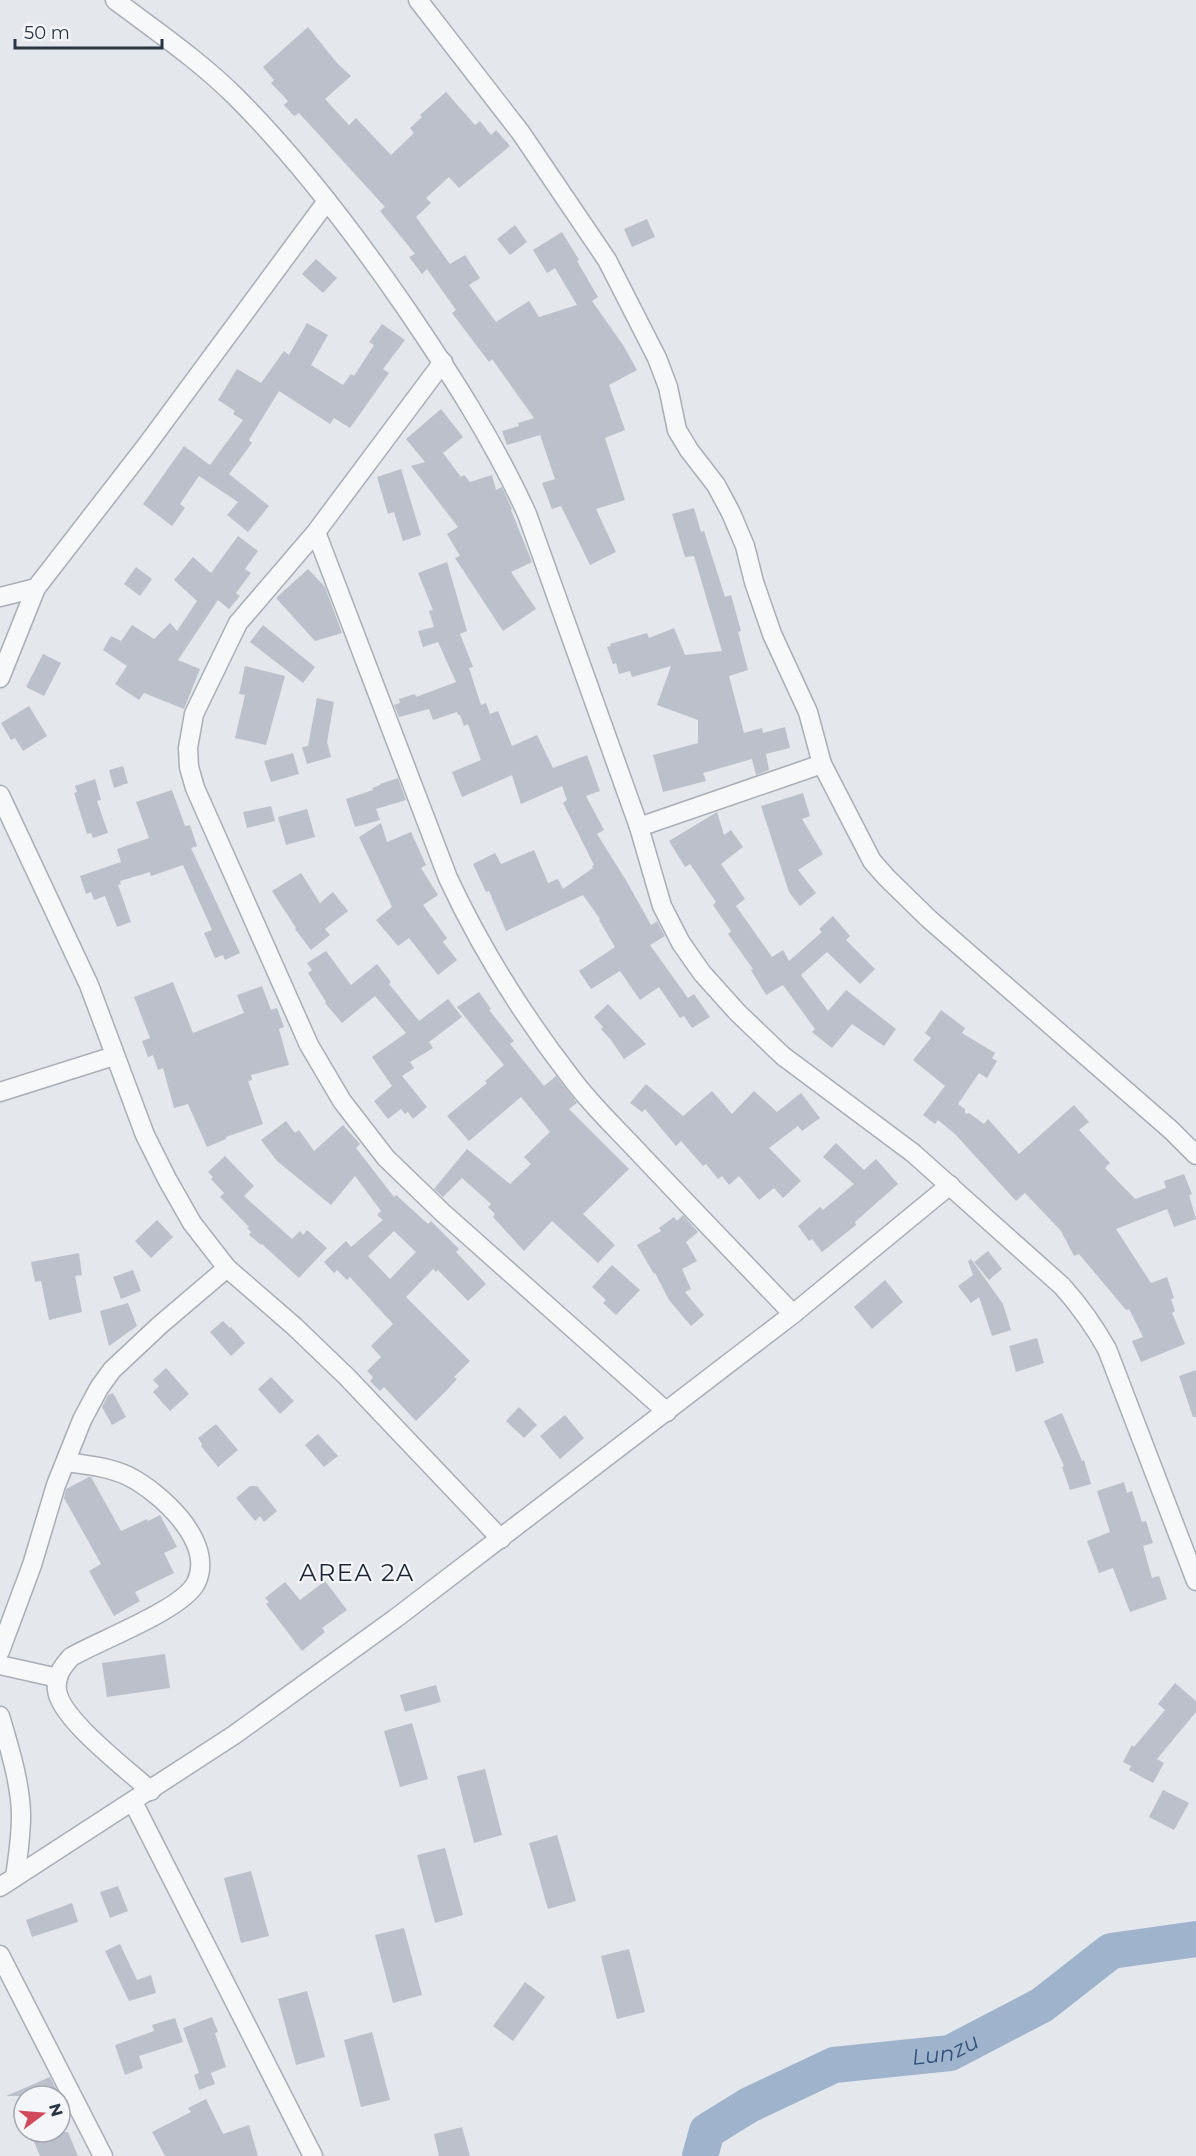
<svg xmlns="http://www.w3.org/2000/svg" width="1196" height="2156" viewBox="0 0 1196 2156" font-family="Montserrat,sans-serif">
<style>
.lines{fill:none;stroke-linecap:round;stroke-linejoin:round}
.river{stroke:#9fb4cc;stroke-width:36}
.building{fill:#bbc0ca;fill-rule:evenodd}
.minor-casing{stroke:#a9aeb7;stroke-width:21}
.minor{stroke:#f7f8fa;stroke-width:18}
.labels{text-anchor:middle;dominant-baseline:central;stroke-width:4.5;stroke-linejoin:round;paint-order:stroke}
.water-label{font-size:22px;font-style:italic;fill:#34527a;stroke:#f4f6f9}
.quarter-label{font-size:24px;letter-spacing:1.5px;fill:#1d2536;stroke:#f4f6f9}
</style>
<rect width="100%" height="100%" fill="#e4e7ec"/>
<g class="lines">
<path class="river" id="s1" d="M700,2156l7,-25 42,-26 85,-40 116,-12 92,-48 69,-54 85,-12"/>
</g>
<g class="building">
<polygon points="308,27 337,63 351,76 325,99 349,125 356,118 391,155 414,133 410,128 422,117 420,115 446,92 475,125 480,121 491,135 496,130 510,146 459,188 449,177 426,198 431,203 416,217 450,264 465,255 480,278 469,285 496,322 529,301 539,317 577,305 555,268 547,273 533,250 562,232 579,260 577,261 598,297 592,301 623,345 637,370 609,385 625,430 605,438 625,500 596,509 616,552 590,565 561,506 552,509 542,483 555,479 540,435 507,445 502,431 519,426 518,423 534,418 492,359 489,362 452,313 456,310 427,269 422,274 409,257 415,254 380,211 385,207 299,113 294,116 284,105 288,101 271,83 274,80 263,67"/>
<polygon points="647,219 655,237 632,247 624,229"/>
<polygon points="515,225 527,242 510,255 497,239"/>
<polygon points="316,259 337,278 323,293 302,274"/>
<polygon points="307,323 328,335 311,365 343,385 351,374 354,376 374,345 369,342 382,324 405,340 383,369 389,373 350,428 334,418 330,424 279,391 249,440 252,443 229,474 269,506 248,532 227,515 238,502 199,476 180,504 185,508 172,526 143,504 184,446 210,465 243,420 233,414 235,411 218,400 237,369 261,383 284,351 289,355"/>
<polygon points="441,409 463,437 443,453 461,477 464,475 470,482 492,475 496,490 502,487 512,509 511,510 532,562 511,572 536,609 503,631 455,558 460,556 447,534 458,527 411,466 425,462 406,439"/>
<polygon points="401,469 421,535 403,541 394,512 388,514 377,477"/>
<polygon points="694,508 701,532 704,531 725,597 731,595 741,631 738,632 748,670 729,676 744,733 762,728 763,733 785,727 790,748 766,754 769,770 756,775 752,759 703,773 706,781 663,792 653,755 698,743 698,720 657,705 671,666 632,677 630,671 619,674 616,663 613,664 607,647 611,646 610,644 647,633 649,638 674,628 685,655 722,651 694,556 685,557 672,514"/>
<polygon points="238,536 258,551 245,569 251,573 236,593 240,596 229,609 218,600 178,660 200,669 184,709 144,693 139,700 115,684 127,666 103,650 111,636 121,641 132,625 154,639 170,623 177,631 197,601 174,580 193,557 211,573"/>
<polygon points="447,562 467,631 460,634 473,667 469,668 481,705 486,703 490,714 498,711 512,746 537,735 553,768 587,755 600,791 586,796 604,830 597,834 627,882 651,925 657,921 665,936 650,945 688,998 694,994 710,1017 692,1028 684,1016 680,1018 659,987 640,1000 620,971 591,989 579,971 615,947 599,920 600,919 583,895 506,931 489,891 486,892 473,864 495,853 501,864 534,850 548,883 558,879 563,889 593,868 592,866 594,865 563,803 567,800 562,786 521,804 512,775 462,797 452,772 481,760 468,724 464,726 460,715 458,715 457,712 433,720 429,709 399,717 394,705 400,703 399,699 415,694 416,697 456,682 438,642 423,647 418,631 434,627 429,611 433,610 418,573"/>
<polygon points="136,567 152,579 140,596 124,584"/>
<polygon points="308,569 325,587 342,633 315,641 276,598"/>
<polygon points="263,625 315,667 303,683 250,642"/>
<polygon points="43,654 61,663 44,696 26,687"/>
<polygon points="245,666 285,676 266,745 235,738 245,695 239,694"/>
<polygon points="317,698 334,702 327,742 331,757 307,764 302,747 308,746"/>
<polygon points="29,706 47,736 23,751 15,738 11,740 1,723"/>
<polygon points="293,753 299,774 271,782 264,761"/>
<polygon points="123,766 128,783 114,788 109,770"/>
<polygon points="398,778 406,800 376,809 380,820 355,827 346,799 373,790 372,788 380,785 380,784"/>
<polygon points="95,779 101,800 97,801 108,833 93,838 91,833 87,834 74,793 77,792 75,786"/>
<polygon points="172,790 185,826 190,825 197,846 191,848 240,953 225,960 223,955 215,958 204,933 212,930 183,865 151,876 150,872 120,881 121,884 118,885 131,922 117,927 105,896 94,900 91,892 86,894 80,876 121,862 117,849 149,838 136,802"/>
<polygon points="803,793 810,816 802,819 823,854 798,870 816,893 800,906 789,892 761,806"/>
<polygon points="271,806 275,821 247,828 243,812"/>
<polygon points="307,809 315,837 286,845 278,817"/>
<polygon points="717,812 724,835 731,830 743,847 721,864 745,899 736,906 772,957 783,950 789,961 822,932 819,929 833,916 850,936 846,940 875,969 860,984 827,952 801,975 828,1011 846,990 896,1029 884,1046 852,1024 832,1048 812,1032 815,1029 783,985 766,995 751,970 753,969 728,934 731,931 713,905 716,902 690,864 685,867 669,841"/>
<polygon points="381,823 387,842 411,832 426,865 421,868 438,895 423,905 447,938 443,942 457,960 438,975 409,938 398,946 376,920 392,907 359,837"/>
<polygon points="301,873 320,903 333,892 348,911 325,929 330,935 311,950 295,929 296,928 272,891"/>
<polygon points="326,951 351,985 377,964 391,982 389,984 419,1021 448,999 462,1017 429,1042 433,1048 410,1062 414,1068 402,1076 427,1107 413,1119 408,1112 405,1114 401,1109 388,1119 374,1101 392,1086 372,1057 406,1033 375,996 342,1023 325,1003 326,1002 308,973 312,970 307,963"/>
<polygon points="173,982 193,1033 244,1013 237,995 262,986 271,1010 277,1008 284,1027 279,1029 289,1065 251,1075 252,1080 248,1081 263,1124 226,1137 226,1139 207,1147 188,1104 174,1108 163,1068 158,1070 153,1055 148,1057 142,1041 150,1038 134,997"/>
<polygon points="479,992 491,1009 489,1010 514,1041 510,1044 544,1086 556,1076 577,1103 569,1109 629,1169 583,1214 615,1245 598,1263 552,1221 524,1251 493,1217 495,1214 488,1207 491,1204 462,1178 443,1197 434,1189 467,1149 510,1184 531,1164 524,1157 550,1132 521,1097 469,1141 447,1116 487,1083 485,1081 504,1065 457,1007"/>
<polygon points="608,1004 646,1044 624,1059 611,1040 601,1029 603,1027 594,1017"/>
<polygon points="941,1010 965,1028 962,1033 995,1053 992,1058 997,1061 987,1078 979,1073 958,1104 965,1109 965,1114 969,1113 984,1124 988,1119 1019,1154 1074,1105 1089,1122 1079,1130 1110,1163 1105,1168 1135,1199 1166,1188 1164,1181 1184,1174 1192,1194 1189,1195 1196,1219 1174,1227 1167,1209 1116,1229 1151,1283 1167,1277 1174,1298 1171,1299 1175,1311 1172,1313 1185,1344 1141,1362 1132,1341 1143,1337 1129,1309 1126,1310 1079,1254 1074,1256 1061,1231 1025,1193 1016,1201 955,1134 938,1120 935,1124 923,1115 945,1086 913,1060 931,1038 925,1033"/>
<polygon points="646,1084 683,1116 712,1091 732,1114 754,1091 777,1112 801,1093 820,1118 802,1131 798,1126 769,1148 801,1181 783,1198 774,1188 759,1200 739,1176 729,1185 722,1176 718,1179 706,1164 703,1166 681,1141 676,1146 645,1109 642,1112 630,1103"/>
<path d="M286,1121l9,12 4,-3 15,21 29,-26 17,19 -4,4 38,49 2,-2 32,29 3,-3 28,28 -3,3 30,32 -18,17 -30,-31 -2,2 -3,-3 -27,28 64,64 -16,16 3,2 -10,11 -31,31 -32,-34 -4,4 -10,-10 3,-4 -6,-6 14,-14 -10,-11 22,-22 -43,-47 -3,3 -10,-10 -3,3 -10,-11 22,-21 5,6 32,-27 -6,-5 4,-4 -26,-35 -24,29 -54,-44 -16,-21zM394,1231l22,21 -26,27 -22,-23z"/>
<polygon points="836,1143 864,1170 876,1159 898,1184 855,1222 856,1225 822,1252 812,1239 809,1241 798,1226 820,1207 823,1210 854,1184 823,1157"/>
<polygon points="225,1156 254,1186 244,1196 292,1239 300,1231 303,1235 307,1230 327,1248 299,1278 262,1244 261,1245 249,1235 251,1232 247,1228 249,1227 220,1197 224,1193 211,1179 213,1177 208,1172"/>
<polygon points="683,1215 698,1232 686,1242 697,1261 682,1269 691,1289 685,1292 704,1315 691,1326 669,1300 655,1273 654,1274 637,1245 661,1231 659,1228 674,1217 677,1221"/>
<polygon points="157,1220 173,1237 151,1258 135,1241"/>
<polygon points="988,1251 1002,1269 989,1280 974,1262"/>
<polygon points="79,1253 82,1275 75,1276 82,1312 49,1320 41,1281 35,1282 31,1262"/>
<polygon points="971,1259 1003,1304 1011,1330 992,1336 979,1297 971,1303 958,1286 973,1275 968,1261"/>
<polygon points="612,1265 640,1290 616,1315 603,1303 606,1300 592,1287"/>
<polygon points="133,1270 141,1291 121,1299 113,1277"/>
<polygon points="885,1280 903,1302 872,1329 854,1307"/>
<polygon points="128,1303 137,1326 109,1346 100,1311"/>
<polygon points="223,1321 230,1328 231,1327 245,1343 231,1356 210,1332"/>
<polygon points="1037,1338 1044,1363 1016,1372 1009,1346"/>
<polygon points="166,1368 189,1394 170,1411 153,1392 159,1386 153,1380"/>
<polygon points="1196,1370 1196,1417 1193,1417 1179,1376"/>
<polygon points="271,1377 294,1401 280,1414 258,1389"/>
<polygon points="113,1393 126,1417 112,1425 102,1407 108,1395"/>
<polygon points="519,1407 537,1425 524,1438 506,1421"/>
<polygon points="1062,1413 1082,1461 1084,1460 1091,1484 1070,1490 1062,1467 1064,1466 1044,1421"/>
<polygon points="565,1415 584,1438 560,1459 540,1436"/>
<polygon points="216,1424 238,1450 218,1467 201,1446 202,1444 198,1438"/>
<polygon points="318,1434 338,1456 324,1467 305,1445"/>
<polygon points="89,1477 91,1477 121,1531 147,1519 148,1521 160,1515 177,1547 164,1553 174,1573 135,1592 140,1601 114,1616 89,1571 101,1564 64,1498 66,1489"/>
<polygon points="1124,1482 1127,1493 1132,1491 1142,1522 1146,1521 1153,1543 1143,1546 1152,1578 1159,1576 1167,1599 1130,1612 1113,1568 1099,1573 1087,1541 1110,1532 1097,1491"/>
<polygon points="250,1486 257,1486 277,1511 264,1522 260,1516 255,1521 236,1498"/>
<polygon points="325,1581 347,1610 322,1628 325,1632 302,1651 266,1604 269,1602 265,1598 285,1582 300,1600"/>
<polygon points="165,1654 170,1688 107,1697 102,1663"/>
<polygon points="1175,1683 1196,1701 1196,1712 1157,1759 1164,1763 1153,1783 1129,1770 1131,1766 1123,1762 1132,1745 1134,1747 1165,1710 1158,1704"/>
<polygon points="436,1685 441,1702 405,1712 400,1695"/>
<polygon points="412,1723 428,1779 400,1787 384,1731"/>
<polygon points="485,1769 502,1835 474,1843 457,1776"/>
<polygon points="1163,1790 1189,1803 1174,1830 1149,1817"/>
<polygon points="557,1835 576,1901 548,1909 529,1843"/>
<polygon points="445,1848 463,1915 435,1923 417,1855"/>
<polygon points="251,1871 269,1936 241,1943 224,1878"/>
<polygon points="118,1886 128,1911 110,1918 100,1892"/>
<polygon points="72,1903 78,1922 32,1937 26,1920"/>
<polygon points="404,1928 422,1995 393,2003 375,1935"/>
<polygon points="120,1944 137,1980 151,1975 156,1993 129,2001 105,1951"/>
<polygon points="629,1949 645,2012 617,2019 601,1956"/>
<polygon points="525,1982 545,1997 513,2041 493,2026"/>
<polygon points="307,1991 325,2057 296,2065 278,1999"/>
<polygon points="212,2017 218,2032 215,2033 226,2067 211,2073 215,2084 199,2090 194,2075 199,2073 183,2028"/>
<polygon points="175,2018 183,2042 139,2056 143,2068 125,2075 115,2045 154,2031 152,2025"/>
<polygon points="372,2032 390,2100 361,2107 344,2040"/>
<polygon points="50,2077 60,2096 6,2096"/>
<polygon points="206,2099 223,2134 249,2125 258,2156 165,2156 152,2132 191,2112 188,2108"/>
<polygon points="462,2127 470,2156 439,2156 434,2134"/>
<polygon points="43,2132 68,2132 78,2156 40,2156 32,2137"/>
</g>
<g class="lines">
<defs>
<g id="minor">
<path d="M115,0c41,31 85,61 121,97 63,63 118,136 169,210 45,66 89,134 122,207l112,313 23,79 19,37 21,30 36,40 45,43 130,97 149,133c18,20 32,40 45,63l89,232"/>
<polyline points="418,0 521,133 607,260 657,358 668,387 677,430 689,450 716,485 731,513 745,546 754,582 772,634 808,712 822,764 872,861 886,877 929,919 1171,1130 1196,1155"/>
<polyline points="443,362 316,532 238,623 194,714 188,748 189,767 195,788 309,1045 342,1101 386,1158 443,1213 667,1412"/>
<path d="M316,532l132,346c33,71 76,139 124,201 20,27 47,52 70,77 50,53 100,105 151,158"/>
<polyline points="0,597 36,588"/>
<polyline points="0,678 36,588 146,446 327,201"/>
<polyline points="0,795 89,985 145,1135 167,1179 192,1223 227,1268 295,1327 347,1377 501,1539"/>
<polyline points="639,827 822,764"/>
<polyline points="0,1092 114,1056"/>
<path d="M66,1462c21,3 43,5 62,14 32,16 88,66 68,107 -14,27 -96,57 -125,74 -8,9 -16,19 -14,33 3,29 71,80 94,101"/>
<polyline points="0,1651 32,1565 56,1485 82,1420 99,1388 112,1370 160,1325 227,1268"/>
<polyline points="0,1665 58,1678"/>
<path d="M0,1716c9,30 21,69 21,100 0,21 -3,41 -6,61"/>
<polyline points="133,1802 313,2156"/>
<polyline points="0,1887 234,1735 396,1618 793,1314 950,1185"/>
<polyline points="0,1955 103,2156"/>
</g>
</defs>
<use href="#minor" class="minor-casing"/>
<use href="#minor" class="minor"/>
</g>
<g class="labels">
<g class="water-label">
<text stroke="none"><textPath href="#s1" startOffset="282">Lunzu</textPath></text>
</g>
<g class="quarter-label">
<text x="357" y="1572">AREA 2A</text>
</g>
</g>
<g transform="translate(42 2114) rotate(74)"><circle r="28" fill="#f4f6f9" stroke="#a4a8b1" stroke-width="1.5"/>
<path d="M0-4.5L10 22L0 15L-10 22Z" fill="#d1495b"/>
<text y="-9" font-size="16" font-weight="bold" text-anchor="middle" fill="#2b3445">N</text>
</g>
<path d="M15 39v9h147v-9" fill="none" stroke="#2b3445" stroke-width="3"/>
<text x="24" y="39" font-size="18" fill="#2b3445" stroke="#f4f6f9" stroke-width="4.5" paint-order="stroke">50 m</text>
</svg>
